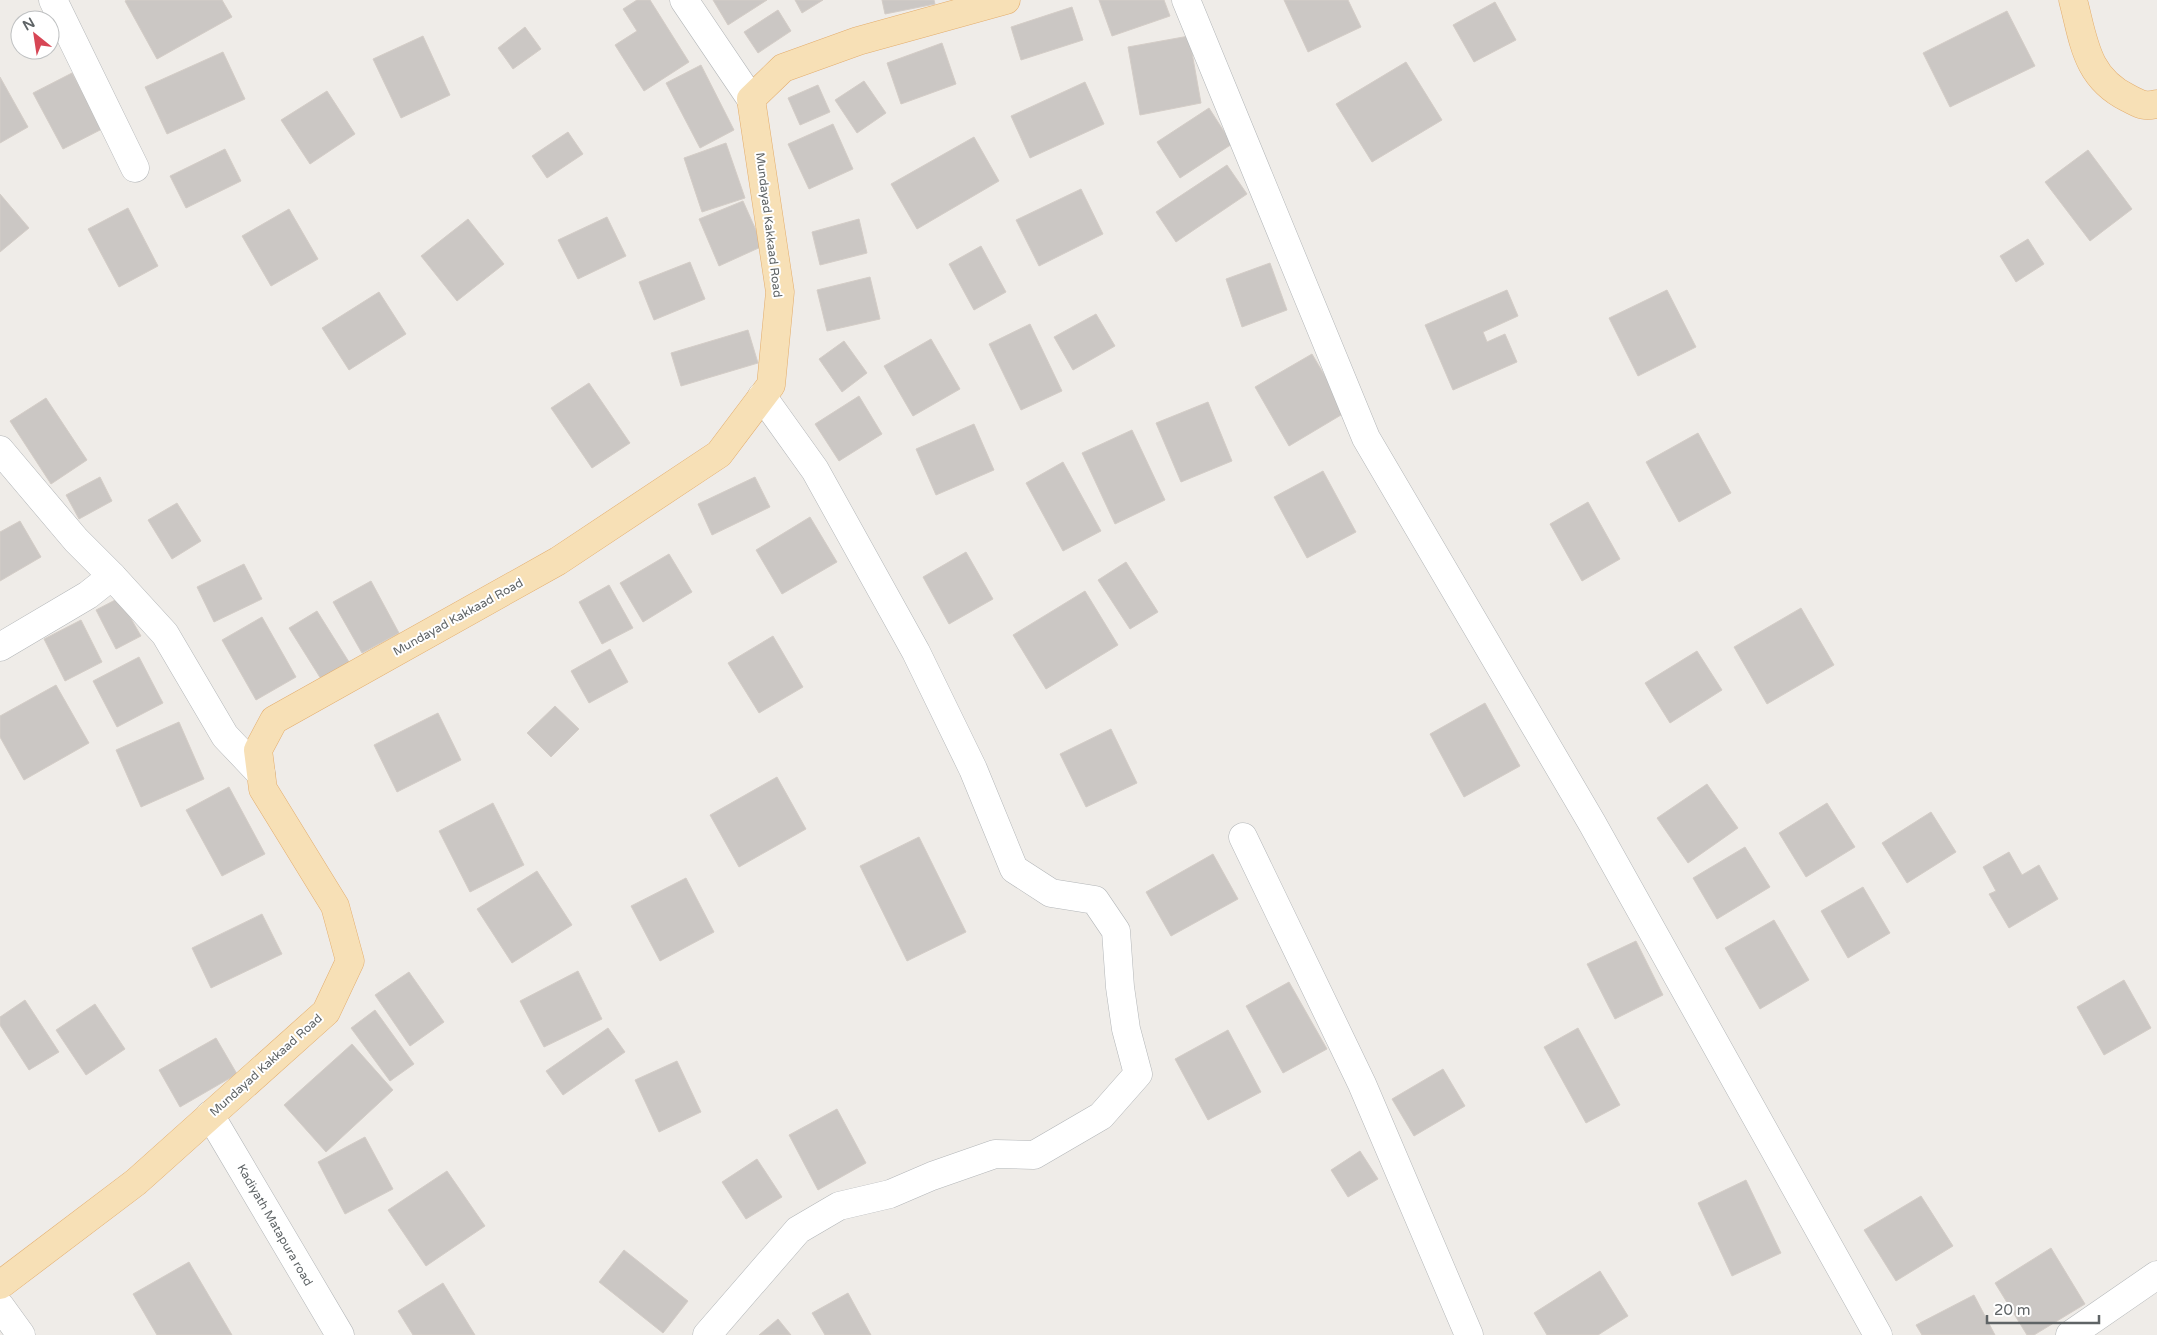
<svg xmlns="http://www.w3.org/2000/svg" width="2157" height="1335" viewBox="0 0 2157 1335" font-family="'Varela Round',sans-serif">
<style>
.building{fill:#cbc7c4;stroke:#d4cdc7}
.lines{fill:none;stroke-linecap:round;stroke-linejoin:round}
.minor-casing{stroke:#b3b6b8;stroke-width:29}
.major-casing{stroke:#e3ad6d;stroke-width:29}
.minor{stroke:#fff;stroke-width:28}
.major{stroke:#f7e0b6;stroke-width:28}
.labels{text-anchor:middle;dominant-baseline:central;stroke-width:4;stroke-linejoin:round;paint-order:stroke}
.street-label{font-size:12px;fill:#5f6466;stroke:#fff}
</style>
<rect width="100%" height="100%" fill="#efece8"/>
<g class="building">
<polygon points="127,0 222,0 232,17 157,59 125,1"/>
<polygon points="637,0 650,0 689,62 644,91 615,45 637,31 623,9"/>
<polygon points="713,0 767,0 728,25"/>
<polygon points="795,0 823,0 802,13"/>
<polygon points="882,0 934,0 935,4 885,14"/>
<polygon points="1099,0 1164,0 1170,16 1112,36"/>
<polygon points="1284,0 1348,0 1361,27 1308,52"/>
<polygon points="1495,2 1516,40 1474,62 1453,25"/>
<polygon points="1072,7 1083,40 1021,60 1011,27"/>
<polygon points="778,10 791,31 758,53 744,32"/>
<polygon points="2007,11 2035,66 1950,107 1923,53"/>
<polygon points="525,27 541,49 513,69 498,48"/>
<polygon points="423,36 450,95 401,118 373,59"/>
<polygon points="1189,36 1201,103 1140,115 1128,47"/>
<polygon points="942,43 956,84 901,104 887,63"/>
<polygon points="223,52 245,99 167,134 145,87"/>
<polygon points="1406,62 1442,120 1372,162 1336,104"/>
<polygon points="701,65 734,130 700,148 666,83"/>
<polygon points="72,73 102,129 63,149 33,93"/>
<polygon points="0,77 28,127 0,143"/>
<polygon points="864,81 886,113 857,133 835,100"/>
<polygon points="1085,82 1104,124 1030,158 1011,116"/>
<polygon points="818,85 830,112 800,125 788,98"/>
<polygon points="327,91 355,134 310,164 281,120"/>
<polygon points="1209,108 1232,144 1180,178 1157,142"/>
<polygon points="833,124 853,169 809,189 788,144"/>
<polygon points="568,132 583,154 547,178 532,156"/>
<polygon points="974,137 999,181 917,229 891,184"/>
<polygon points="726,143 745,198 702,212 684,158"/>
<polygon points="225,149 241,181 186,208 170,176"/>
<polygon points="2088,150 2132,209 2090,241 2045,182"/>
<polygon points="1227,165 1247,194 1176,242 1156,212"/>
<polygon points="1081,189 1103,234 1039,266 1016,220"/>
<polygon points="0,194 29,228 0,252"/>
<polygon points="743,201 763,246 719,266 699,219"/>
<polygon points="128,208 158,266 119,287 88,229"/>
<polygon points="289,209 318,259 271,286 242,236"/>
<polygon points="607,217 626,256 578,279 558,240"/>
<polygon points="468,219 504,264 457,301 421,256"/>
<polygon points="859,219 867,253 820,265 812,232"/>
<polygon points="2028,239 2044,264 2016,282 2000,256"/>
<polygon points="981,246 1006,292 974,310 949,264"/>
<polygon points="690,262 705,299 654,320 639,282"/>
<polygon points="1270,263 1287,310 1242,327 1226,279"/>
<polygon points="870,277 880,319 827,331 817,290"/>
<polygon points="1507,290 1518,316 1483,332 1487,342 1505,334 1517,362 1453,390 1425,325"/>
<polygon points="1667,290 1696,347 1638,376 1609,318"/>
<polygon points="379,292 406,334 349,370 322,328"/>
<polygon points="1096,314 1115,346 1073,370 1054,337"/>
<polygon points="1030,324 1062,391 1021,410 989,344"/>
<polygon points="748,330 758,363 681,386 671,353"/>
<polygon points="931,339 960,389 913,416 884,366"/>
<polygon points="844,341 867,373 842,392 819,359"/>
<polygon points="1312,354 1346,412 1289,446 1255,387"/>
<polygon points="589,383 630,443 592,468 551,408"/>
<polygon points="859,396 882,434 839,461 815,424"/>
<polygon points="46,398 87,460 51,484 10,421"/>
<polygon points="1208,402 1232,461 1181,482 1156,423"/>
<polygon points="974,424 994,470 936,495 916,449"/>
<polygon points="1132,430 1165,500 1115,524 1082,453"/>
<polygon points="1698,433 1731,493 1679,522 1646,462"/>
<polygon points="1063,462 1101,531 1063,551 1026,483"/>
<polygon points="1323,471 1356,532 1307,558 1274,497"/>
<polygon points="100,477 112,501 79,519 66,495"/>
<polygon points="755,477 770,507 712,535 698,504"/>
<polygon points="1588,502 1620,559 1582,581 1550,524"/>
<polygon points="177,503 201,541 172,559 148,520"/>
<polygon points="810,517 837,562 782,594 756,550"/>
<polygon points="20,521 41,557 0,581 0,532"/>
<polygon points="966,552 993,599 949,624 923,577"/>
<polygon points="669,554 692,592 643,622 620,583"/>
<polygon points="1126,562 1158,612 1130,629 1098,580"/>
<polygon points="244,564 262,599 214,622 197,587"/>
<polygon points="371,581 399,633 362,653 333,602"/>
<polygon points="609,585 633,628 602,644 579,602"/>
<polygon points="1085,591 1118,645 1046,689 1013,635"/>
<polygon points="119,598 141,636 116,649 96,610"/>
<polygon points="1801,608 1834,665 1767,704 1734,647"/>
<polygon points="317,611 349,662 321,679 289,628"/>
<polygon points="262,617 296,677 256,700 222,640"/>
<polygon points="81,620 102,662 65,681 44,639"/>
<polygon points="773,636 803,687 759,713 728,663"/>
<polygon points="610,649 628,682 589,703 571,671"/>
<polygon points="1697,651 1722,690 1670,723 1645,683"/>
<polygon points="139,657 163,703 117,727 93,681"/>
<polygon points="56,685 89,743 24,780 0,737 0,716"/>
<polygon points="1485,703 1520,766 1464,797 1430,734"/>
<polygon points="555,706 579,729 551,757 527,733"/>
<polygon points="438,713 461,760 397,792 374,745"/>
<polygon points="179,722 204,779 141,807 116,750"/>
<polygon points="1111,729 1137,783 1086,807 1060,754"/>
<polygon points="777,777 806,829 739,867 710,815"/>
<polygon points="1707,784 1738,828 1688,863 1657,818"/>
<polygon points="229,787 265,854 222,876 186,810"/>
<polygon points="493,803 524,865 470,892 439,831"/>
<polygon points="1827,803 1855,847 1806,877 1779,833"/>
<polygon points="1931,812 1956,852 1907,883 1882,843"/>
<polygon points="919,837 966,932 907,961 860,866"/>
<polygon points="1745,847 1770,887 1717,919 1693,878"/>
<polygon points="2009,852 2022,875 2039,865 2058,899 2009,928 1989,894 1996,891 1983,867"/>
<polygon points="1213,854 1238,899 1171,936 1146,892"/>
<polygon points="537,871 572,925 512,963 477,909"/>
<polygon points="686,878 714,932 660,961 631,906"/>
<polygon points="1863,887 1890,933 1848,958 1821,911"/>
<polygon points="262,914 282,954 211,988 192,948"/>
<polygon points="1774,920 1809,980 1760,1009 1725,948"/>
<polygon points="1636,941 1663,995 1615,1019 1587,964"/>
<polygon points="578,971 602,1019 544,1047 520,1001"/>
<polygon points="409,972 444,1022 410,1046 375,995"/>
<polygon points="2124,980 2151,1028 2104,1055 2077,1007"/>
<polygon points="1289,982 1327,1049 1283,1073 1246,1006"/>
<polygon points="25,1000 59,1052 29,1070 0,1025 0,1017"/>
<polygon points="95,1004 125,1049 86,1075 56,1030"/>
<polygon points="375,1010 414,1064 390,1081 351,1028"/>
<polygon points="608,1028 625,1052 563,1095 546,1071"/>
<polygon points="1578,1028 1620,1105 1586,1123 1544,1047"/>
<polygon points="1228,1030 1261,1092 1208,1120 1175,1059"/>
<polygon points="216,1038 237,1074 180,1107 159,1070"/>
<polygon points="352,1044 393,1090 326,1152 284,1105"/>
<polygon points="677,1061 701,1112 659,1132 635,1080"/>
<polygon points="1443,1069 1465,1106 1414,1136 1392,1099"/>
<polygon points="837,1109 866,1163 818,1190 789,1135"/>
<polygon points="365,1137 393,1189 345,1214 318,1162"/>
<polygon points="1360,1151 1378,1179 1348,1197 1331,1170"/>
<polygon points="757,1159 782,1197 746,1219 722,1182"/>
<polygon points="447,1171 485,1226 426,1266 388,1210"/>
<polygon points="1746,1180 1781,1253 1732,1276 1698,1203"/>
<polygon points="1921,1196 1953,1246 1896,1281 1864,1230"/>
<polygon points="2051,1248 2085,1304 2034,1335 2027,1335 1995,1283"/>
<polygon points="624,1250 688,1301 663,1333 599,1282"/>
<polygon points="189,1262 232,1335 157,1335 133,1294"/>
<polygon points="1600,1271 1628,1316 1598,1335 1547,1335 1534,1313"/>
<polygon points="443,1283 475,1335 413,1335 398,1311"/>
<polygon points="848,1293 871,1335 825,1335 812,1313"/>
<polygon points="1974,1295 1995,1335 1922,1335 1916,1325"/>
<polygon points="778,1319 791,1335 759,1335"/>
</g>
<g class="lines">
<defs>
<g id="minor">
<polyline points="53,0 135,168"/>
<polyline points="684,0 751,99"/>
<polyline points="1186,0 1366,438 1592,823 1878,1335"/>
<polyline points="0,450 76,540 112,576"/>
<polyline points="0,647 88,595 112,576 165,634 225,736 261,774"/>
<polyline points="1243,837 1362,1084 1469,1335"/>
<polyline points="210,1115 340,1335"/>
<polyline points="0,1306 21,1335"/>
<polyline points="707,1335 798,1230 839,1206 890,1194 932,1176 995,1154 1034,1155 1101,1116 1138,1074 1126,1029 1120,987 1116,931 1095,900 1051,893 1014,869 973,769 916,652 815,470 762,396"/>
<polyline points="2070,1335 2157,1275"/>
</g>
<g id="major">
<path d="M2073,0c11,42 13,77 55,98 12,6 15,9 29,6"/>
<polyline points="0,1285 136,1182 326,1012 350,961 335,906 263,789 258,750 274,720 558,561 719,454 771,385 780,292 751,99 783,68 858,41 1006,0"/>
</g>
</defs>
<use href="#minor" class="minor-casing"/>
<use href="#major" class="major-casing"/>
<use href="#minor" class="minor"/>
<use href="#major" class="major"/>
</g>
<g class="labels">
<g class="street-label">
<text transform="translate(769 225) rotate(83)">Mundayad Kakkaad Road</text>
<text transform="translate(458 617) rotate(-29)">Mundayad Kakkaad Road</text>
<text transform="translate(266 1065) rotate(-42)">Mundayad Kakkaad Road</text>
<text transform="translate(275 1225) rotate(60)">Kadiyath Matapura road</text>
</g>
</g>
<g transform="translate(35 35) rotate(330)"><circle r="24" fill="#ffffff" stroke="#bfc1c2"/>
<path d="M0-4L9 19L0 12L-9 19Z" fill="#d74655"/>
<text y="-8" font-size="14" font-weight="bold" text-anchor="middle" fill="#5f6466">N</text>
</g>
<path d="M1987 1315v8h112v-8" fill="none" stroke="#5f6466" stroke-width="2.5"/>
<text x="1994" y="1315" font-size="15" fill="#5f6466" stroke="#ffffff" stroke-width="4" paint-order="stroke">20 m</text>
</svg>
